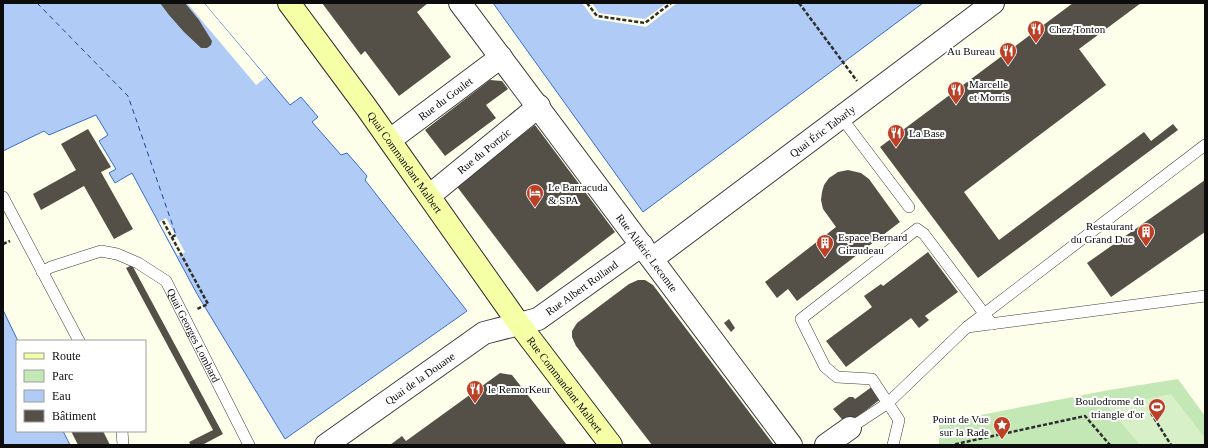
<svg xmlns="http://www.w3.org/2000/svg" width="1208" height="448" viewBox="0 0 1208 448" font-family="Georgia,serif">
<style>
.green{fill:#c4e8b5}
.pitch{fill:#d8f0c7}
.water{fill:#b0cbf6;stroke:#376ecc}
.pier{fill:#feffea}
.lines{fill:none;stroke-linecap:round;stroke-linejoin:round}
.ferry{stroke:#16439c;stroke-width:1;stroke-dasharray:5 4;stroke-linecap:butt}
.building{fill:#545048}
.lane-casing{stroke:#3f3f3f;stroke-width:12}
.street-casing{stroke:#3f3f3f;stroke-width:24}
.secondary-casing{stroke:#2e2e2e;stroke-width:24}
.path{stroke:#2e2e2e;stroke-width:2.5;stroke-dasharray:4 2;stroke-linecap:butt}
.lane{stroke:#fff;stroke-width:11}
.street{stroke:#fff;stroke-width:22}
.secondary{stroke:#f4ffa6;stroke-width:22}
.labels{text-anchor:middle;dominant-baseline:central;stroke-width:4;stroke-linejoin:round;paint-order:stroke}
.poi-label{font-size:11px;fill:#0c0c0c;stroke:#fff;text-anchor:start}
.street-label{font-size:11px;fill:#0c0c0c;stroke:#fff}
</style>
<rect width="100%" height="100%" fill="#feffea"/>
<polygon class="green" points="1178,379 1205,416 1205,445 939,445 939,423 1109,390"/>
<polygon class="pitch" points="1171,394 1205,438 1205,445 1140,445 1108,407"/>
<g class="water">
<polygon points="3,3 204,3 290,105 301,97 318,117 312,122 341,155 347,153 367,176 365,180 467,311 285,439 197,294 132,173 115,183 109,173 116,169 99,141 108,135 96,115 49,135 44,131 3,151"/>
<polygon points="493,3 923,3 643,212"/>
<polygon points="3,310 18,341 17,341 17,431 63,431 70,445 3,445"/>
</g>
<g class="pier">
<polygon points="187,3 204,3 266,77 256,85"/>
<polygon points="582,3 592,3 599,13 645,19 667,3 677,3 646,27 594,19"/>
<polygon points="166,218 185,252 178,256 159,222"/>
</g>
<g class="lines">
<polyline class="ferry" points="37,3 128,96 176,235"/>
</g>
<g class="building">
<polygon points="160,3 185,3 199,20 212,41 211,45 207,48 201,48 184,32 169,15"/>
<polygon points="322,3 428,3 417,12 451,57 399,96 365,51 361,55"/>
<polygon points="1073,3 1141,3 1079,49 1106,85 964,192 999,240 1144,132 1151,141 1173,124 1178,130 978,278 880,147"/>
<polygon points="490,80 502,81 508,89 486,105 496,118 445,156 425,130"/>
<polygon points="535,125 615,232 537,292 455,184"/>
<polygon points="88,129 111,167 101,172 133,229 114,239 84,186 41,210 33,194 76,170 61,144"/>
<polygon points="848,170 861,173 869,179 900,222 797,301 788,289 777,298 765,282 836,227 823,209 821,200 822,192 824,185 829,178 838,172"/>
<polygon points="1205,180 1205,232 1111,297 1087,263"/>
<polygon points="928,252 958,292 925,316 929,320 919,328 911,318 846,367 826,341 872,307 864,296 881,284 883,286"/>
<polygon points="132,265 223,434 202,445 191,445 189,442 213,430 126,268"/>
<polygon points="638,280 645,280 653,285 774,445 652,445 576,346 572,337 572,331 577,323 629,284"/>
<polygon points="729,319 735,328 731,332 724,323"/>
<polygon points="500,373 512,375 567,445 390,445 402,436 406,441"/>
<polygon points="873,386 882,398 847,425 833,409 849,397 853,397 855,399"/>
<polygon points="71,431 103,431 110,445 78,445"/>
</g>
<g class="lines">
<defs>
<g id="lane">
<polyline points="841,117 909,207"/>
<polyline points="3,197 79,341"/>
<path id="s1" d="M42,272l9,-5 50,-16 16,3 21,9 28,18 83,164"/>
<polyline points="967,327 1205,296"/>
<polyline points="850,428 888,403 967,327 1205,145"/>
<polyline points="122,431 123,445"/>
<polyline points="893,445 899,420 872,379 837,377 825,367 801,319 917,229 924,234 992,324"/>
</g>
<g id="street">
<path id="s2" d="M460,3l331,442"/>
<path id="s3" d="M390,140l111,-83"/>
<path id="s4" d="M429,196l110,-90"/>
<path id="s5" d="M652,259l341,-256"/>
<path id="s6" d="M326,445l158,-112 54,-14 104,-74"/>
<polyline points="826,445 850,428"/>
</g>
<g id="secondary">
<path id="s7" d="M289,3l77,104 153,217 92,121"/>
</g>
</defs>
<use href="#lane" class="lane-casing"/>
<use href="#street" class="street-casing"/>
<use href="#secondary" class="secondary-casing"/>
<g class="path">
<polyline points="587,3 597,16 645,23 671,3"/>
<polyline points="799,3 857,81"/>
<polyline points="163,221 208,304 197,309"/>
<polyline points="172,237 176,235"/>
<polyline points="3,244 10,241"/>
<polyline points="1151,413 1171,445"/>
<polyline points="956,445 956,444 1085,416 1110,445"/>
</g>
<use href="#lane" class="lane"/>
<use href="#street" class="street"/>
<use href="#secondary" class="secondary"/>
</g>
<defs>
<symbol id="restaurant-pin" viewBox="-11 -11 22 30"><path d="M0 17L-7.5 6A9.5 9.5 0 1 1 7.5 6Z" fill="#bb4025" stroke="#fff"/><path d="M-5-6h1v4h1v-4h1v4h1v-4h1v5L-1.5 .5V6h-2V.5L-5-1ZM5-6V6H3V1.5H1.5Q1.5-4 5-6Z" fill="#fff"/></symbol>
<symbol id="hotel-pin" viewBox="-11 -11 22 30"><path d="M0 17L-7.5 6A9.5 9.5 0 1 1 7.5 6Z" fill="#bb4025" stroke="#fff"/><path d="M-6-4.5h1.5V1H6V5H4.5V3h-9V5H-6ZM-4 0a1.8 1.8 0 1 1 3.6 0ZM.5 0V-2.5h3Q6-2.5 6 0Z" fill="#fff"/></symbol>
<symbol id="building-pin" viewBox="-11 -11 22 30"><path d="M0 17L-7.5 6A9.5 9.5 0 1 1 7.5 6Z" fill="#bb4025" stroke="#fff"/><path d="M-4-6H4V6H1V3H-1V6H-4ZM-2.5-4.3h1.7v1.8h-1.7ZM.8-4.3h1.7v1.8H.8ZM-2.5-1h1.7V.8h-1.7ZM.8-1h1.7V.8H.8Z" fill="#fff"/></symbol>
<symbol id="stadium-pin" viewBox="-11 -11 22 30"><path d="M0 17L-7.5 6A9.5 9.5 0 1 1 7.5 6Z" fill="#bb4025" stroke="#fff"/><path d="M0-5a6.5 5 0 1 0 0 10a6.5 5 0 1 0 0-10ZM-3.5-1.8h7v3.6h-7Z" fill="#fff"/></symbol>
<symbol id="sight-pin" viewBox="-11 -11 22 30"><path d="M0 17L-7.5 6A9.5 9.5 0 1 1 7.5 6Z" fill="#bb4025" stroke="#fff"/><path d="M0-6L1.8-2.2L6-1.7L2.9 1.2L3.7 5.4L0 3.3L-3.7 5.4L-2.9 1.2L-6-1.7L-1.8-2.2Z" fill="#fff"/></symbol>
</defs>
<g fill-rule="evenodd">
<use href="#restaurant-pin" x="1026" y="19" width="20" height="27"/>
<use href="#restaurant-pin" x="998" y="41" width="20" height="27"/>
<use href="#restaurant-pin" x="946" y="80" width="20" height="27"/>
<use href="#restaurant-pin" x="886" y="123" width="20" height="27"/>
<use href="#hotel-pin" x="525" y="183" width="20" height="27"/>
<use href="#building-pin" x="1136" y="222" width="20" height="27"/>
<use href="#building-pin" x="815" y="233" width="20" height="27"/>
<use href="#restaurant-pin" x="465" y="379" width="20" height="27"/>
<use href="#stadium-pin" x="1147" y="397" width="20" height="27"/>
<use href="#sight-pin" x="992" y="415" width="20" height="27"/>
</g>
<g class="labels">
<g class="poi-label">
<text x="1049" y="29">Chez Tonton</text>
<text x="995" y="51" text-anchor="end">Au Bureau</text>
<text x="969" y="84">Marcelle<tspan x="969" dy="13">et Morris</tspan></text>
<text x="909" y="133">La Base</text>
<text x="548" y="187">Le Barracuda<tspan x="548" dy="13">&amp; SPA</tspan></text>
<text x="1133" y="226" text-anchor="end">Restaurant<tspan x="1133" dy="13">du Grand Duc</tspan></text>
<text x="838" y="237">Espace Bernard<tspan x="838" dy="13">Giraudeau</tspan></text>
<text x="488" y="389">le RemorKeur</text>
<text x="1144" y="401" text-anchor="end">Boulodrome du<tspan x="1144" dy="13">triangle d'or</tspan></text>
<text x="989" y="419" text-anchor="end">Point de Vue<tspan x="989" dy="13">sur la Rade</tspan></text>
</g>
<g class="street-label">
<text stroke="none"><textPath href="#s3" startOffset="69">Rue du Goulet</textPath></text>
<text stroke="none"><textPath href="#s5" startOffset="213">Quai Éric Tabarly</textPath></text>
<text stroke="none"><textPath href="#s4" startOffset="71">Rue du Portzic</textPath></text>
<text stroke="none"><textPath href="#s7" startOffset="197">Quai Commandant Malbert</textPath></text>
<text stroke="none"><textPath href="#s2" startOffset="312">Rue Aldéric Lecomte</textPath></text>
<text stroke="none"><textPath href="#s6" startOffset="303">Rue Albert Rolland</textPath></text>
<text stroke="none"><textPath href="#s1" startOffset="196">Quai Georges Lombard</textPath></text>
<text stroke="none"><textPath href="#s6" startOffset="115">Quai de la Douane</textPath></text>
<text stroke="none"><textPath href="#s7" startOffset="471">Rue Commandant Malbert</textPath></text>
</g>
</g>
<rect width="1208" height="448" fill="none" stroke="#0c0c0c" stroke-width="8"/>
<rect x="16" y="340" width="130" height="92" fill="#ffffff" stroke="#9e9e9e"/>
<rect x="24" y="353" width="20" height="6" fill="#f4ffa6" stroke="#9e9e9e"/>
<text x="52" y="360" font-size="12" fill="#0c0c0c">Route</text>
<rect x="24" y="370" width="20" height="12" fill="#c4e8b5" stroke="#9e9e9e"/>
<text x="52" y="380" font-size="12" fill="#0c0c0c">Parc</text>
<rect x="24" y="390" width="20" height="12" fill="#b0cbf6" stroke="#9e9e9e"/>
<text x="52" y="400" font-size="12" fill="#0c0c0c">Eau</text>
<rect x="24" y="410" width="20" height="12" fill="#545048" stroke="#9e9e9e"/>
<text x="52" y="420" font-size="12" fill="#0c0c0c">Bâtiment</text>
</svg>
